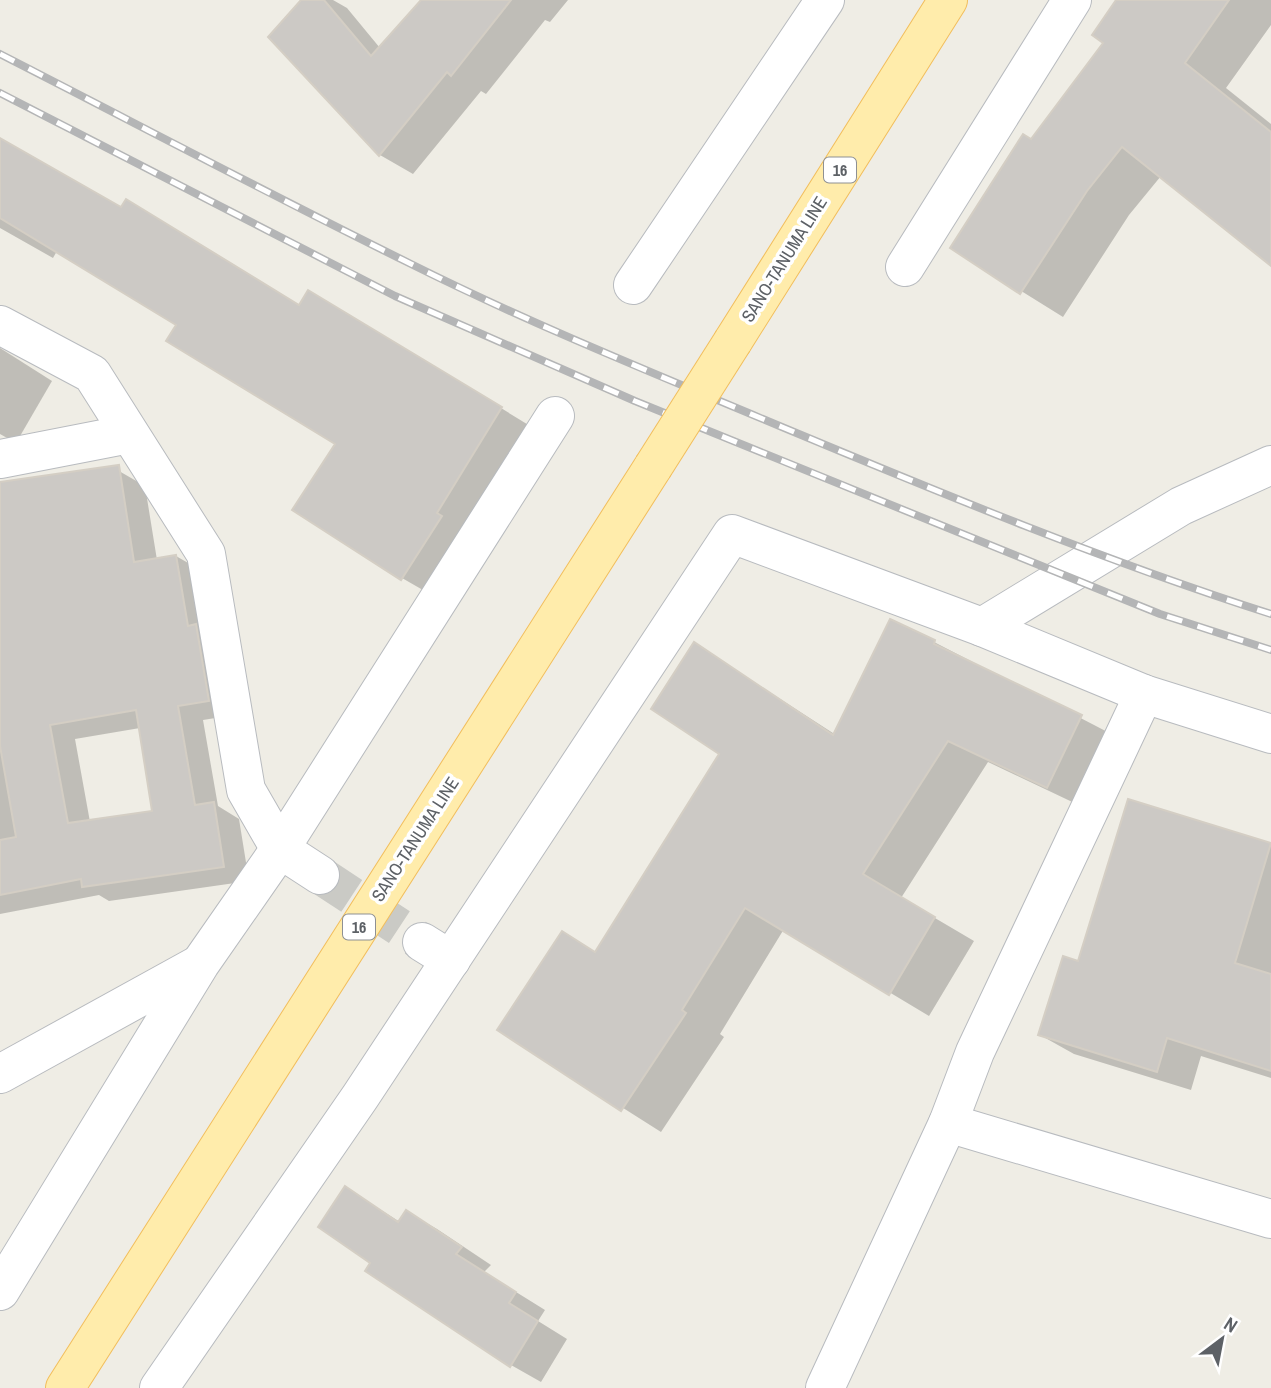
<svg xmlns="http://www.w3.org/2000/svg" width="1271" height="1388" viewBox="0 0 1271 1388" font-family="'Archivo Narrow',sans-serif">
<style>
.shadow{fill:#0003;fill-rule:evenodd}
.building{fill:#ccc9c5;stroke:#d4cec4;stroke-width:2;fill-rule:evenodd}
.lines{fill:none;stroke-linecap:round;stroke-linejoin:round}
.minor-tunnel{stroke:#cacac5;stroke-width:38;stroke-dasharray:38 19;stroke-linecap:butt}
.minor-casing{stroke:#b8bbbf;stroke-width:40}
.major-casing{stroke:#f2be5c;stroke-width:40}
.minor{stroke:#fff;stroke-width:38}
.major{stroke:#ffecab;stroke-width:38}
.rail-casing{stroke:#b4b5b6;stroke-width:8}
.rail{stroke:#fff;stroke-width:5;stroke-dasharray:16;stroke-linecap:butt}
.major-bridge-casing{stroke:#f2be5c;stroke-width:40;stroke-linecap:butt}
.major-bridge{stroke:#ffecab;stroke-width:38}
.labels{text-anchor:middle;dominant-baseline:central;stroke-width:7;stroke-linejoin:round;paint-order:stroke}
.shield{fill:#fff;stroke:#8e9094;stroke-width:2}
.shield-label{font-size:16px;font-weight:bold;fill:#5d6166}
.street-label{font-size:18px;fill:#5d6166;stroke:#fff}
</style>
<rect width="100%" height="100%" fill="#efede5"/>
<g class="shadow">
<polygon points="304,0 333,0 347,8 380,48 424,0 568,0 550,22 545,20 486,94 481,91 413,174 380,155"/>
<polygon points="1118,0 1271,0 1271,25 1226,88 1271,124 1271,264 1161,176 1129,215 1063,317 952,248 1106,43"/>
<polygon points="0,142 301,306 349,315 540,432 442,601 402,578 337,443 178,325 57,251 53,258 0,228"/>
<polygon points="0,348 52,381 16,443 0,434"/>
<path d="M119,471l26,15 12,74 19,-4 26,15 32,144 -31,5 15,86 21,13 10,62 -140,20 -10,-6 -99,19v-425zM140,728l14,84 -64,10 -15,-83z"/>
<polygon points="934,642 1121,739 1087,809 988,762 901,898 974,941 929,1016 784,929 720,1034 724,1037 661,1132 500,1030 563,933 596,953 721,754 695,644 836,735"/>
<polygon points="1129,801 1271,845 1271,1078 1201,1056 1191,1090 1074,1054 1040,1035 1080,963"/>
<polygon points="346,1188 400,1222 407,1212 437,1229 491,1265 484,1272 545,1310 538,1321 567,1339 541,1382 511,1365 373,1263"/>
</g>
<g class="building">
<polygon points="301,0 324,0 371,56 421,0 511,0 451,76 447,72 379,156 268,37"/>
<polygon points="1116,0 1229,0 1185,63 1271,132 1271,266 1122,147 1087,191 1020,294 950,248 1023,134 1031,139 1103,43 1092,35"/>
<polygon points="0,138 121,207 126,199 299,305 308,290 502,407 437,513 442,516 401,580 292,510 335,444 166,341 176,325 0,218"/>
<path d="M119,465l15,97 42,-7 12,71 8,-2 13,77 -31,5 17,99 19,-3 10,65 -142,20 -1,-8 -81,16v-55l16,-3 -16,-91v-264zM136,710l16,101 -84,12 -18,-98z"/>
<polygon points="890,619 935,640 934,644 1082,715 1047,788 948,741 863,874 935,917 889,995 745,908 682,1010 686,1013 621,1111 497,1030 562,931 595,952 719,754 651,709 694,642 833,735"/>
<polygon points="1128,799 1271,843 1235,963 1271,974 1271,1071 1167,1038 1157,1072 1038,1035 1063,956 1078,961"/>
<polygon points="345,1186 398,1222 406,1210 462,1247 456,1254 516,1292 509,1303 538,1321 510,1367 365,1271 370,1263 318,1227"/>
</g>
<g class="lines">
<polyline class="minor-tunnel" points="320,875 422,942"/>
<defs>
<g id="minor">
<polyline points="905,267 1072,0"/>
<polyline points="633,285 825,0"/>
<polyline points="0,325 92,374 206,554 246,790 280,849 320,875"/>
<polyline points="0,459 129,434"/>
<polyline points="982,627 1181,506 1271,465"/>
<polyline points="422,942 451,960"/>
<polyline points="0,1074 198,965"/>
<polyline points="948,1123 1271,1219"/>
<polyline points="0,1291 200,964 280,849 555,416"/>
<polyline points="159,1388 360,1097 732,534 982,627 1144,694 1271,734"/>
<polyline points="825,1388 948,1123 975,1052 1144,694"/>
</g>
<g id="major">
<polyline points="733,341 948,0"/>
<polyline points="65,1388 653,467"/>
</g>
</defs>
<use href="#minor" class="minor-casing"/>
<use href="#major" class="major-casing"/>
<use href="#minor" class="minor"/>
<use href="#major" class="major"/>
<defs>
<g id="rail">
<path d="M0,54c137,70 273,142 411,210 120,60 247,111 371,163 161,67 323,134 489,187"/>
<polyline points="0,93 395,296 635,401 1160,614 1271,650"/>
</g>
</defs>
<use href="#rail" class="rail-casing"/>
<use href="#rail" class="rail"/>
<defs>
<polyline id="major-bridge" points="653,467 733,341"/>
</defs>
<use href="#major-bridge" class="major-bridge-casing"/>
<use href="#major-bridge" class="major-bridge"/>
</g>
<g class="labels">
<g class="shield">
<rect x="824" y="157.5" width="32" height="25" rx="5"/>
<rect x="343" y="914.5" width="32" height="25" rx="5"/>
</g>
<g class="shield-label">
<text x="840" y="170">16</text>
<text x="359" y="927">16</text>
</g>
<g class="street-label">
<text transform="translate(784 259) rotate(-58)">SANO-TANUMA LINE</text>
<text transform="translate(415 839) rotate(-57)">SANO-TANUMA LINE</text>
</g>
</g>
<g transform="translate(1222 1339) rotate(32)" stroke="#ffffff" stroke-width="5" paint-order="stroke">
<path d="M0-5L12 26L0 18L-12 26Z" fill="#5d6166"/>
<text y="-10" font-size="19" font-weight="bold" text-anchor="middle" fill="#5d6166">N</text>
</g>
</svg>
